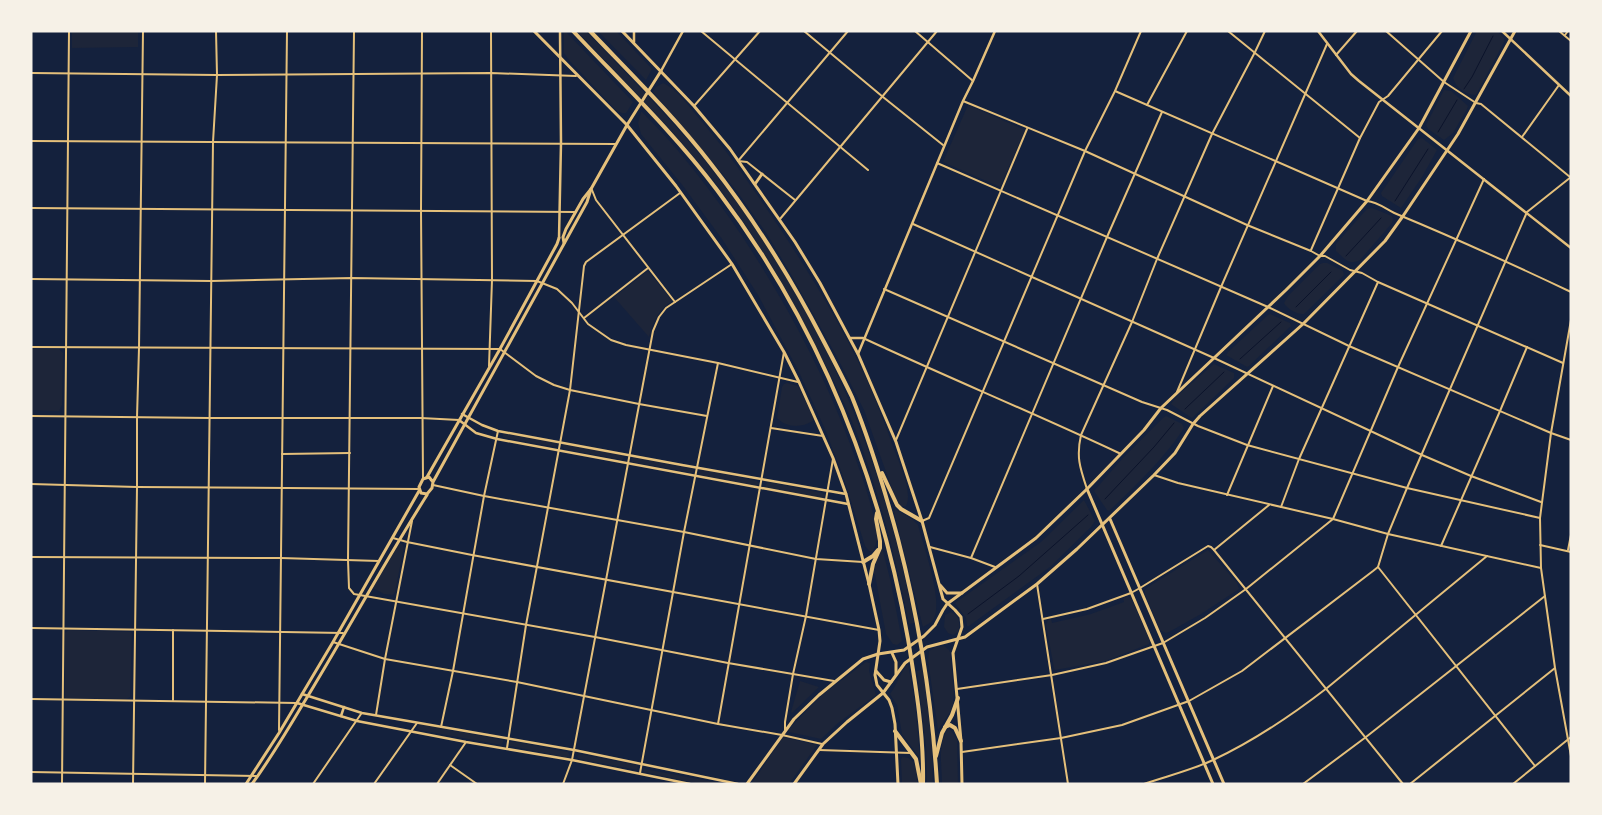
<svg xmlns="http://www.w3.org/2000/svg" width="1602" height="815" viewBox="0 0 1602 815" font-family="'Alegreya Sans',sans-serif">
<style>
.green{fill:#1d2539}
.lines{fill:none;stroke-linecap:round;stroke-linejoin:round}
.stream{stroke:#0b132b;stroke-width:1}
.minor{stroke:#e5c07b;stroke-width:2}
.tertiary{stroke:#e5c07b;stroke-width:2.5}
.secondary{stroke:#e5c07b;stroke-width:3}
.motorway{stroke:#e5c07b;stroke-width:4}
</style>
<rect width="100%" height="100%" fill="#14213d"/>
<g class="green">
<polygon points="72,31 138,31 138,47 72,48"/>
<polygon points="564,31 565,31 633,102 626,113 622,113 617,111 569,60 564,53"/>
<path d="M577,31h9c45,48 92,94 132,146 102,130 167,284 196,446l-5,1c-13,-65 -30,-131 -53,-193 -13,-32 -28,-62 -44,-92 -28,-56 -61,-110 -100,-160 -41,-52 -89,-99 -135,-148z"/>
<polygon points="598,31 616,31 652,69 646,80"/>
<path d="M1477,31h20l7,7v4l-28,53c-10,0 -20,-7 -23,-17z"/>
<path d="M663,83c16,7 28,27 40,40 29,34 53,70 78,107 31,47 61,96 85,148 11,24 20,49 29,74 5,12 18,42 11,54h-5l-5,-6 -32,-90 -27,-53 -45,-81 -25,-42 -31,-44 -83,-98 3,-5z"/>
<polygon points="1444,90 1451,91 1468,106 1467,109 1453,133 1444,140 1428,129 1426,125"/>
<polygon points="968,105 1025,130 1000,187 943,162"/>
<path d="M641,112h1c38,37 70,80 100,124 44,67 82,137 110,213 10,27 20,55 25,83v8l-4,12 -4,-1 -4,-5 -21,-67 -19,-50 -27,-59 -40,-75 -36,-56 -39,-53 -42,-52 -3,-11z"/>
<polygon points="1422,138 1437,150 1422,177 1401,208 1382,196 1381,193 1418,139"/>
<path d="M1372,208l20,8 1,3 -1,4 -32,37c-11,6 -16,-2 -24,-9v-7l31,-35z"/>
<path d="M1323,263h4l16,8 1,4 -40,39c-6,1 -17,-5 -20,-11l4,-7 32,-32z"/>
<path d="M648,271l24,30c-14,9 -19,20 -23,36l-35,-40z"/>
<polygon points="1270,314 1290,323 1291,326 1249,366 1247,367 1226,355 1228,352 1268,315"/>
<polygon points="31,349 59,349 63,353 62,405 59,411 31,410"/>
<polygon points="1214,364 1234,373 1234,378 1192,418 1171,404 1178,395"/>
<path d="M787,383l11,3 16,32 -1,3c-12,7 -26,7 -36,-3l5,-31 2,-3z"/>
<path d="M1166,416l16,8 2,4 -2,3c-20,30 -47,55 -73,80l-2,-1 -13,-19 29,-33 40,-40z"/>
<polygon points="503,434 555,442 558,445 555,447 505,438 503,437"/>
<polygon points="564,444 622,455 624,458 622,460 617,459 564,449 562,446"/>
<polygon points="633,457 693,469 694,471 692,473 632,462 631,460"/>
<polygon points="701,469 757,481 759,484 756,486 700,475 699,472"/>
<polygon points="768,482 822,493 825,495 823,498 819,498 767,488 765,485"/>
<polygon points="1084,500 1095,521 1091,527 1050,567 969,626 967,626 966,618 955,603 1041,542"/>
<path d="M895,509l17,10 6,6c5,20 27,79 15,95 -2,3 -7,5 -10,7l-29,-115z"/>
<polygon points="399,544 402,544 404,547 395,592 393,595 384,594 373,588"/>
<polygon points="882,547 891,583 902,641 897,645 893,644 886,634 875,575 874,574 874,569"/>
<polygon points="1208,550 1237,583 1239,589 1201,614 1169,632 1166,633 1160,630 1145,594 1145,590 1148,587"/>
<polygon points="1128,597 1131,598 1150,641 1149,644 1105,661 1055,670 1054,668 1046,625 1048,620 1051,619 1052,623 1091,614 1124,602 1123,598"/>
<path d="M951,612c8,3 10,12 7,20l-5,3 -5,-2 -4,-6 1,-12z"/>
<polygon points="69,630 131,632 132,634 130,697 126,699 66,698 65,697 65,633"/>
<polygon points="944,646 949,650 950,652 954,693 953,704 950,712 938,730 928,660 929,651 936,647"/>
<polygon points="866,662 870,663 869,671 876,695 838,723 821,739 789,732 789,729 823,694"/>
<path d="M908,664l7,38 5,56 -18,-24 -5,-29 -7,-11c7,-9 10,-21 18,-30z"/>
<polygon points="923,669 932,743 933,784 927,784 926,746 917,671"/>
<polygon points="800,681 819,687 792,713 791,712"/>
<polygon points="419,724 503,740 503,742 501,745 419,730 417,728"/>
<path d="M949,728l8,11 1,45h-16c0,-17 -5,-42 7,-56z"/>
<polygon points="783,737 817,745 789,784 752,783"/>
<polygon points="509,742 516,742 568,752 570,756 569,758 510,746"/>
<polygon points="579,754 637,765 638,768 637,770 579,759 577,757"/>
<path d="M902,757c15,0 15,15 15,27h-15l-1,-24z"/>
<polygon points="643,769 645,769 725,784 700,784 644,772"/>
</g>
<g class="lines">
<g class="stream">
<polyline points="1464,89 1472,77 1493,36"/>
<polyline points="1438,132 1457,100"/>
<polyline points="1395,201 1428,149"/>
<polyline points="1346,256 1381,218"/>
<polyline points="1296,307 1331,272"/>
<polyline points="1240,359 1281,322"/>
<polyline points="1185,409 1224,372"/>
<polyline points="1105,499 1154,447 1174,423"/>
<polyline points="968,614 1019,576 1088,515"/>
</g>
<g class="minor">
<polyline points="354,31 348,560 349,588 354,594 595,637 728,663 834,681"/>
<polyline points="422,31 421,210 423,479"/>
<polyline points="701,31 868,170"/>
<polyline points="804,31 883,97 943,145"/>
<polyline points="915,31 973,81"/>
<polyline points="1228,31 1360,138"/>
<polyline points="1386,31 1444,82 1476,103 1481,104 1570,177"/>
<polyline points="1559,31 1571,41"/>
<polyline points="1565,35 1568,31"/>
<polyline points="1336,55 1357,31"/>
<polyline points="31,73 217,75 491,73 576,76"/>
<path d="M1115,91l252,110c12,1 21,10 32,14 58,24 115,50 172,77"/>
<polyline points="963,101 1085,151 1247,225 1311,251 1320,256 1325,256 1350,270 1362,273 1378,282 1563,363"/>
<polyline points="1147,105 1187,31"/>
<polyline points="694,106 760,31"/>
<polyline points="1522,137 1559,85"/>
<polyline points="31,141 616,144"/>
<polyline points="738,161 848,31"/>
<polyline points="738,161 747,162 795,200"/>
<polyline points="937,163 1268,307 1349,346 1551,433 1571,440"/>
<polyline points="592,190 596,200 675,302"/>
<polyline points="31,208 576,212"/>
<polyline points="780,219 937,31"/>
<polyline points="913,224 1214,358 1422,455 1471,476 1541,502"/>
<polyline points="1311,250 1360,138 1379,102 1388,96 1442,31"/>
<polyline points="31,279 211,281 352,278 537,281 557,289 572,303 588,324 611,340 626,345 718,363 798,382"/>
<polyline points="884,289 1142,402 1167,410 1198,426 1247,445 1407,488 1540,518"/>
<polyline points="584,318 648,268"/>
<polyline points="1571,320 1551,433 1540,518 1541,568 1555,668 1571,756"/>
<path d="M863,338c86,40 173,76 258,116"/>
<polyline points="31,347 500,349 536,376 554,385 570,390 639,404 707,416"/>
<polyline points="489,366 492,280 491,31"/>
<polyline points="1177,392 1221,287 1327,44"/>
<polyline points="31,416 209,418 421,418 459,420"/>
<polyline points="771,428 823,436"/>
<polyline points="896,440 1027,129"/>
<polyline points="282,454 350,453"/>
<polyline points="1154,475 1178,483 1333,519 1388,534 1541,568"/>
<polyline points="31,484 137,487 419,489"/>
<polyline points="433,485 484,496 684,532 816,559 863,562"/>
<path d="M1087,489c-7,-21 -11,-32 -6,-54l51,-113 25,-63 55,-125 43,-82 10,-21"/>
<polyline points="1227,495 1273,386"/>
<polyline points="1281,507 1299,459 1378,282"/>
<polyline points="922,521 929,518 1085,151 1115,91 1141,31"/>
<polyline points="393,538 407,542 472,555 879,630"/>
<polyline points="1540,545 1571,552"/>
<polyline points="1441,546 1500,411 1527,347"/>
<polyline points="930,547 971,558 995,567"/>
<polyline points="1214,550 1403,784"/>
<polyline points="1568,550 1571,535"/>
<polyline points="31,557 281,558 379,561"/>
<polyline points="971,558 1107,237 1162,112"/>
<polyline points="1378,567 1535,766"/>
<polyline points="1037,584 1068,784"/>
<polyline points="1043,619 1087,609 1131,593 1140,588 1208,546 1211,547 1214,550 1269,505"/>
<polyline points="31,628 343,633"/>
<polyline points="333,642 385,659 517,682 718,724 782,735 822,744"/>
<polyline points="957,689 1052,675 1106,663 1163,643 1205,618 1246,589 1333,519 1398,367 1484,179"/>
<polyline points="31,699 296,703"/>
<polyline points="173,700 173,630"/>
<polyline points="376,715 385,659 412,521"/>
<polyline points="718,724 784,352"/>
<polyline points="441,727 453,671 484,496 498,431"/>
<polyline points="279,730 287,31"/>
<polyline points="785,730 785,722 793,674 806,616 833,459"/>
<polyline points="507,748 526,625 570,390 584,266 586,262 680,193"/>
<polyline points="819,750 911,753"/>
<polyline points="962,752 1061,738 1122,725 1189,701 1242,671 1373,571 1378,567 1388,534 1407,488 1527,212 1571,177"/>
<polyline points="450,765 477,784"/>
<polyline points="31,772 258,776"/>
<polyline points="640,773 684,532 718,363"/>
<polyline points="62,784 69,31"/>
<polyline points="133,784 137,487 137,417 139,348 143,31"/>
<polyline points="205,784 213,142 217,75 216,31"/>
<polyline points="313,784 361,714"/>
<polyline points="374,784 417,723"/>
<polyline points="437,784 466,742"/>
<polyline points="563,784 572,760 653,331 659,317 666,308 732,264"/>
<path d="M1144,784c23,-8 48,-14 69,-24 41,-19 79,-45 114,-72l160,-132"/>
<polyline points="1303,784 1366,737 1545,596"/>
<polyline points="1410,784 1555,668"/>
<polyline points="1513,784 1571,737"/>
</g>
<g class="tertiary">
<polyline points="634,31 634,42"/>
<polyline points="1318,31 1351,74 1359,81 1571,248"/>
<polyline points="1502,31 1571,96"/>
<polyline points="661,71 683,31"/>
<polyline points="559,238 561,143 560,31"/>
<polyline points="850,338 863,338"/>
<polyline points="858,354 963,101 973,81 995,31"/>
<polyline points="462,414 482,425 498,431 682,465 846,494"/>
<polyline points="459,420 476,433 497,439 848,504"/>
<polyline points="302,694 362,713 574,750 738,784"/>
<polyline points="297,703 357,721 466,742 572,760 690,784"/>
<polyline points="341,716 344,707"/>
</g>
<g class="secondary">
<polyline points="534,31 627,125 676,186 732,264 784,352 799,382 833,458 846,494 869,584 879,630 880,641 875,675 877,685 889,700 892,708 895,724 898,784"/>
<polyline points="622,31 694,106 730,149 795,242 820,283 858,354 896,442 922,521 943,599 955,610 961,617 962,627 953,653 961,741 962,784"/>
<polyline points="755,184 762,174"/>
<polyline points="564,243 563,237 566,229 583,199 591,189 627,125 661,71"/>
<polyline points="427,477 500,349 557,244 559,238"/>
<polyline points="433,482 429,477 423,479 419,487 421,493 427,494 432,488 433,482 587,202 591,189"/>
<polyline points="1087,489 1213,784"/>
<polyline points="1110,519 1224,784"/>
<polyline points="940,585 947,593 962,593"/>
<polyline points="892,653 896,662 896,674"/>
<polyline points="876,671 884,680 891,682"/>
<polyline points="246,784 279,733 333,642 419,491"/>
<path d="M252,784c19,-26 35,-53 51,-80 42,-69 81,-141 124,-209"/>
<polyline points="747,784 794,719 819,695 863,659 878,654 904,650 924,636 935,625 943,610 947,604 1036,538 1087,489 1144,430 1161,408 1286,290 1320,256 1367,201 1419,128 1471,31"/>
<polyline points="794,784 823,744 847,722 883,693 905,663 927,647 965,637 1037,584 1077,549 1154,475 1175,453 1193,424 1200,416 1303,324 1385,241 1403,216 1458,134 1515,31"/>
</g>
<g class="motorway">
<path d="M573,31c49,52 101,102 144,159 101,133 162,285 191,449 8,48 16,96 15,145"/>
<path d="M590,31c41,43 84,85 121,133 43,55 80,114 112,176 10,19 20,38 29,57 19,47 33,94 46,142 21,81 34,162 39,245"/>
<polyline points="882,473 897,505 901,509 922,521"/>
<polyline points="863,562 873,556 878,550"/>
<polyline points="869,584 873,564 880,548 880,541 876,519 877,513"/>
<polyline points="945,727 950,725 955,728 961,741"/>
<polyline points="895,731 916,759 921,784"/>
<polyline points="936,756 942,733 952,715 958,698"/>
</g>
</g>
<rect width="1602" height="815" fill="none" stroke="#f6f1e7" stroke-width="65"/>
</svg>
